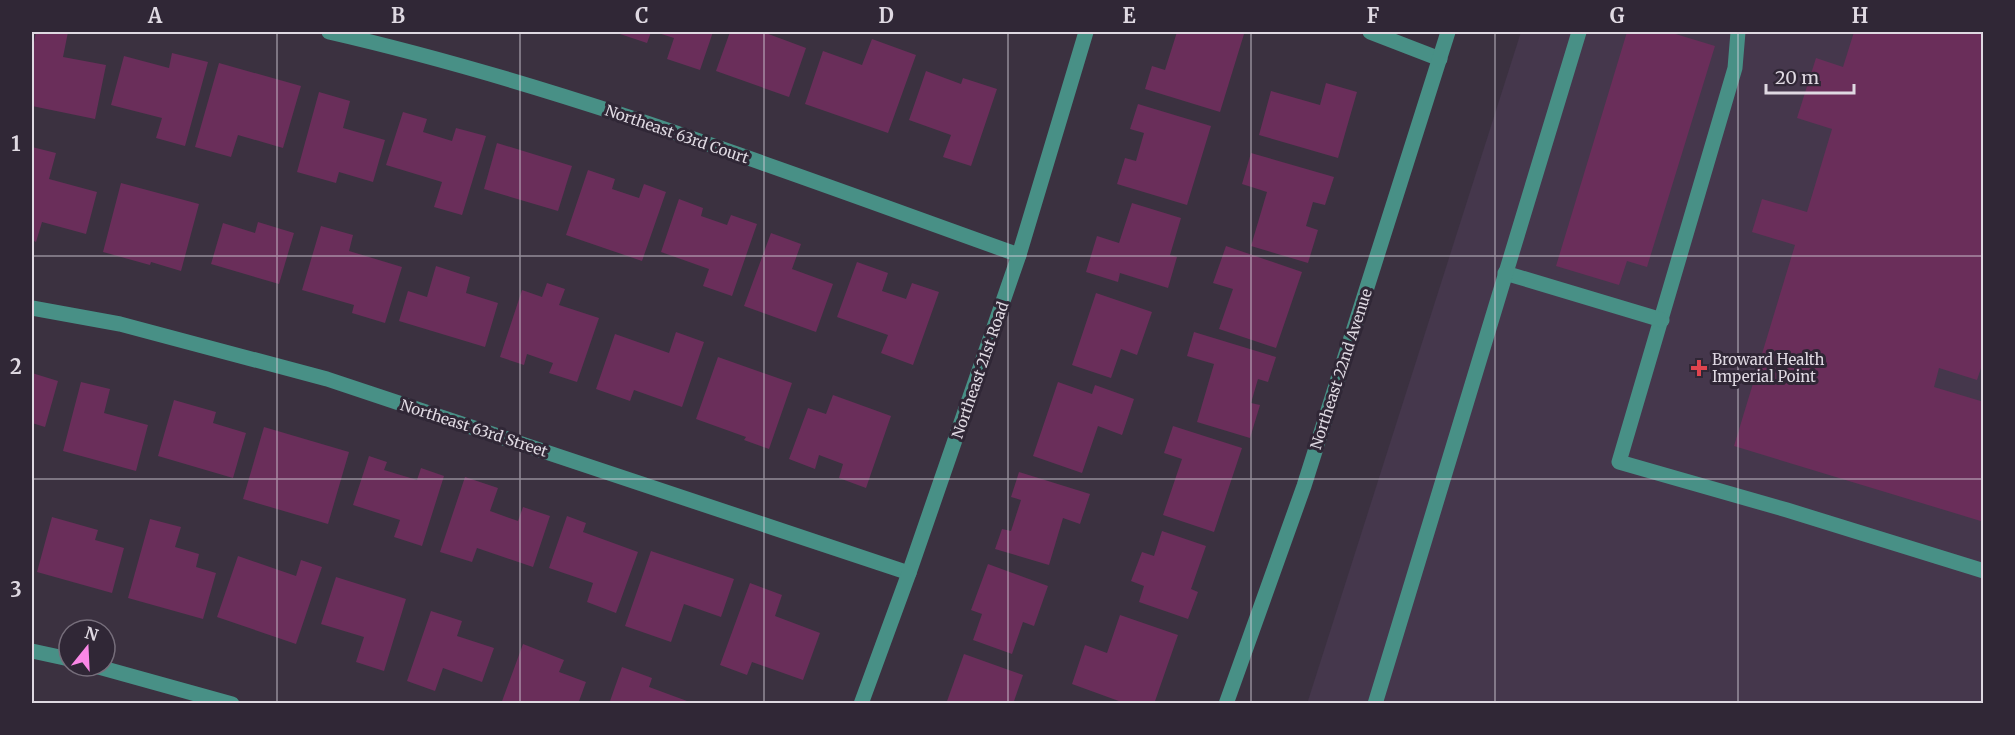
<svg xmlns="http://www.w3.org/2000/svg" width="2015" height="735" viewBox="0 0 2015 735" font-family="Merriweather,serif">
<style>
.built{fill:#45374c}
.building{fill:#6a2e5a}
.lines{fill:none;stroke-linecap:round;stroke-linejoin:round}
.minor{stroke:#489086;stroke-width:15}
.grid{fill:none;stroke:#dfd9e2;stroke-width:1.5;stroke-opacity:0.55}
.health-dot{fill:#e0444e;stroke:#302736;stroke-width:2}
.labels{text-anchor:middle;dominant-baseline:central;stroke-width:6;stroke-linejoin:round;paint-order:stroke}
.street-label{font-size:15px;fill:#dfd9e2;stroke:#302736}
.poi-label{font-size:15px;fill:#dfd9e2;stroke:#302736;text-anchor:start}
.neatline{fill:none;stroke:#dfd9e2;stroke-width:2}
.grid-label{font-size:20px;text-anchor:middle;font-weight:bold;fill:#dfd9e2}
</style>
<rect width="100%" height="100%" fill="#3b3140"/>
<polygon class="built" points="1521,32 1983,32 1983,703 1307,704"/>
<g class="building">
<polygon points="36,32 68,32 63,57 106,65 95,119 32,106 32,53"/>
<polygon points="620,32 651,32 647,43 620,34"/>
<polygon points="655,32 713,32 700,70 667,59 674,38"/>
<polygon points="730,32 763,32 806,48 789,97 716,71"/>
<polygon points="1177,32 1236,32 1244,34 1220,112 1145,89 1152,66 1165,70"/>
<polygon points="1627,32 1669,32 1715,46 1647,267 1627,261 1619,285 1556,266"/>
<polygon points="1854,32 1984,32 1984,359 1977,380 1939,368 1934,387 1984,402 1984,522 1734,446 1795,245 1752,232 1762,199 1807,212 1832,129 1797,118 1816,58 1843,67"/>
<polygon points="872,39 916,55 888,133 805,104 823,51 862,65"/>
<polygon points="172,53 208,62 185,146 156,138 162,118 111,105 124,56 169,68"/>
<polygon points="219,63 301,86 283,148 238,135 231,157 195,147"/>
<polygon points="926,71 961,84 963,78 997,89 971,166 943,157 951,135 909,120"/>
<polygon points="1326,83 1357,92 1338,158 1259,135 1271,91 1320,105"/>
<polygon points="319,92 350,101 343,128 385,140 373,182 339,172 336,183 297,172"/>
<polygon points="1138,104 1211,126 1187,205 1117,184 1125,158 1136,161 1144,133 1130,129"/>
<polygon points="403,112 427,119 423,132 452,141 456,128 486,136 462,215 434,207 442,182 386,165"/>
<polygon points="497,143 572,166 558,211 484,189"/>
<polygon points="32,147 56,153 49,179 97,192 86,234 42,222 36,242 32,240"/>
<polygon points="1251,153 1334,177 1325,205 1313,202 1306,226 1318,230 1308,263 1251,246 1267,192 1242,184"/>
<polygon points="588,170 615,179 612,189 639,198 644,184 666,192 642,261 566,235"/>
<polygon points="121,183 199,204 181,271 151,262 150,265 103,252"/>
<polygon points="679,199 703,208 701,216 727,225 731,215 757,224 732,296 703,286 709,269 661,252"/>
<polygon points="1132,203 1181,218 1170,255 1177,257 1168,288 1120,273 1118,282 1086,272 1097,236 1119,243"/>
<polygon points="258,222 294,233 279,284 211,264 223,223 255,233"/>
<polygon points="321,226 353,235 349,251 402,267 385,323 352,313 354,305 302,290"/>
<polygon points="771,233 801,244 792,269 833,284 816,332 744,306"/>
<polygon points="1226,246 1302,272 1276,348 1219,329 1233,289 1213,283"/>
<polygon points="857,262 888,273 882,291 906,299 912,283 939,292 913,365 881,353 888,335 837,317"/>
<polygon points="436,266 470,277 466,293 498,303 485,347 399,321 408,291 427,297"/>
<polygon points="547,283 565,289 559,305 599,318 577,382 549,373 553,363 527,354 524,365 500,357 522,290 542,297"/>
<polygon points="1096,293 1152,312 1137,355 1121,349 1111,378 1072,365"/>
<polygon points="676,332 704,342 682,407 634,390 630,401 596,389 615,334 669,353"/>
<polygon points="1194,332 1276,357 1268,382 1258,379 1251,403 1260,405 1250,438 1197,422 1214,364 1187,356"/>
<polygon points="718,357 792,383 769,449 744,440 746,437 696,419"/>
<polygon points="32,373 58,381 45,427 32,423"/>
<polygon points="81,382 110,389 104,413 148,425 136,471 63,451"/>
<polygon points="1058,382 1092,394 1095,385 1134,399 1122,435 1098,426 1082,473 1033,456"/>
<polygon points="833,395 891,416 866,488 839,478 843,464 819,455 815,469 789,459 808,408 826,414"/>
<polygon points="174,400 216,412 213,423 246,433 233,478 158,456"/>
<polygon points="1173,426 1242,448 1214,532 1163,515 1182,459 1164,453"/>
<polygon points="264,427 349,452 328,524 243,499"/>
<polygon points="369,456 387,462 384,470 417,480 421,468 444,476 422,546 394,537 400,520 353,505"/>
<polygon points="1019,472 1090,494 1080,524 1063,518 1049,565 995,549 1002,529 1011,531 1021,500 1011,497"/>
<polygon points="465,477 498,488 490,511 518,521 523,507 550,516 533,567 477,548 472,562 440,552"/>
<polygon points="567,516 586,523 583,532 638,552 616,613 587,602 593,583 549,568"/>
<polygon points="52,517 98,530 95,540 124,548 112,593 37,572"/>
<polygon points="150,519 181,527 175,547 199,554 196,567 216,573 203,619 128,598"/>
<polygon points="1162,531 1206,546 1191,589 1198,592 1188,619 1139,602 1144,586 1131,581 1142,552 1154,556"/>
<polygon points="651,551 734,579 721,617 684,604 671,642 625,626"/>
<polygon points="238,556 296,576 301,560 322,567 296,644 217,617"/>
<polygon points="988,564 1048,586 1034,626 1023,622 1012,654 973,640 982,614 971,610"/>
<polygon points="336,577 406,599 384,671 356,662 364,637 321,624"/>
<polygon points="750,583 782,595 775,616 820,633 803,680 752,662 747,675 720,665"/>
<polygon points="431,611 462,621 457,636 494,648 482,682 443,668 435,691 407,681"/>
<polygon points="1120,615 1178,635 1154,704 1127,704 1072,684 1085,645 1107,653"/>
<polygon points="523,644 564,660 559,672 586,682 578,704 501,704"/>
<polygon points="964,654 1023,675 1013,704 946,704"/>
<polygon points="622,667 652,678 649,687 687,701 686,704 609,704"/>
</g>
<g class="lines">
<g class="minor">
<path d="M329,32c236,54 463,142 690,223"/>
<polyline points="1370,32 1440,59"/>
<polyline points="1738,32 1735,68 1619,462 1787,510 1984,571"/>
<polyline points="1505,273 1662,320"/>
<polyline points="32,308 120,324 327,379 909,573"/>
<polyline points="32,651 69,659"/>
<polyline points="95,666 232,704"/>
<polyline points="861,704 909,573 1019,255 1086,32"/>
<polyline points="1226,704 1304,486 1448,32"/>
<polyline points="1375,704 1579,32"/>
</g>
</g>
<path class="grid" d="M277,32v672M520,32v672M764,32v672M1008,32v672M1251,32v672M1495,32v672M1738,32v672M32,256h1952M32,479h1952"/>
<path class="health-dot" d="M1696 359h6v6h6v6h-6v6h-6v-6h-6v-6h6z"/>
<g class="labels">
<g class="street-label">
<text transform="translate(677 134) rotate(19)">Northeast 63rd Court</text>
<text transform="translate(1341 369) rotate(-72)">Northeast 22nd Avenue</text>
<text transform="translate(980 370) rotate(-71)">Northeast 21st Road</text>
<text transform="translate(474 428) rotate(18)">Northeast 63rd Street</text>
</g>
<g class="poi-label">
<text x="1712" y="359">Broward Health<tspan x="1712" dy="17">Imperial Point</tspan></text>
</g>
</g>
<rect width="2015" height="735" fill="none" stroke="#302736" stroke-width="66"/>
<g transform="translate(87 648) rotate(18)"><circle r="28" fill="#302736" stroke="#766e7b" stroke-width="1.5"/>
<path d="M0-4.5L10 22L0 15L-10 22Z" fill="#fa87e6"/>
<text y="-9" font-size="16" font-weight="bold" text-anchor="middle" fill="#dfd9e2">N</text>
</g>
<path d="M1766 84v9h88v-9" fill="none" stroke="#dfd9e2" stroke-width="3"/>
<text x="1775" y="84" font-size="18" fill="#dfd9e2" stroke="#302736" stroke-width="4.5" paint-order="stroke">20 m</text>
<rect x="33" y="33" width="1949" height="669" class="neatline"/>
<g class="grid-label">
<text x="155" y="23">A</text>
<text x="398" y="23">B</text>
<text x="642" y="23">C</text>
<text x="886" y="23">D</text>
<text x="1129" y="23">E</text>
<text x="1373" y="23">F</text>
<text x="1617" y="23">G</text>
<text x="1860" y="23">H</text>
<text x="16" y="151">1</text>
<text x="16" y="374">2</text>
<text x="16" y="597">3</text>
</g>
</svg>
